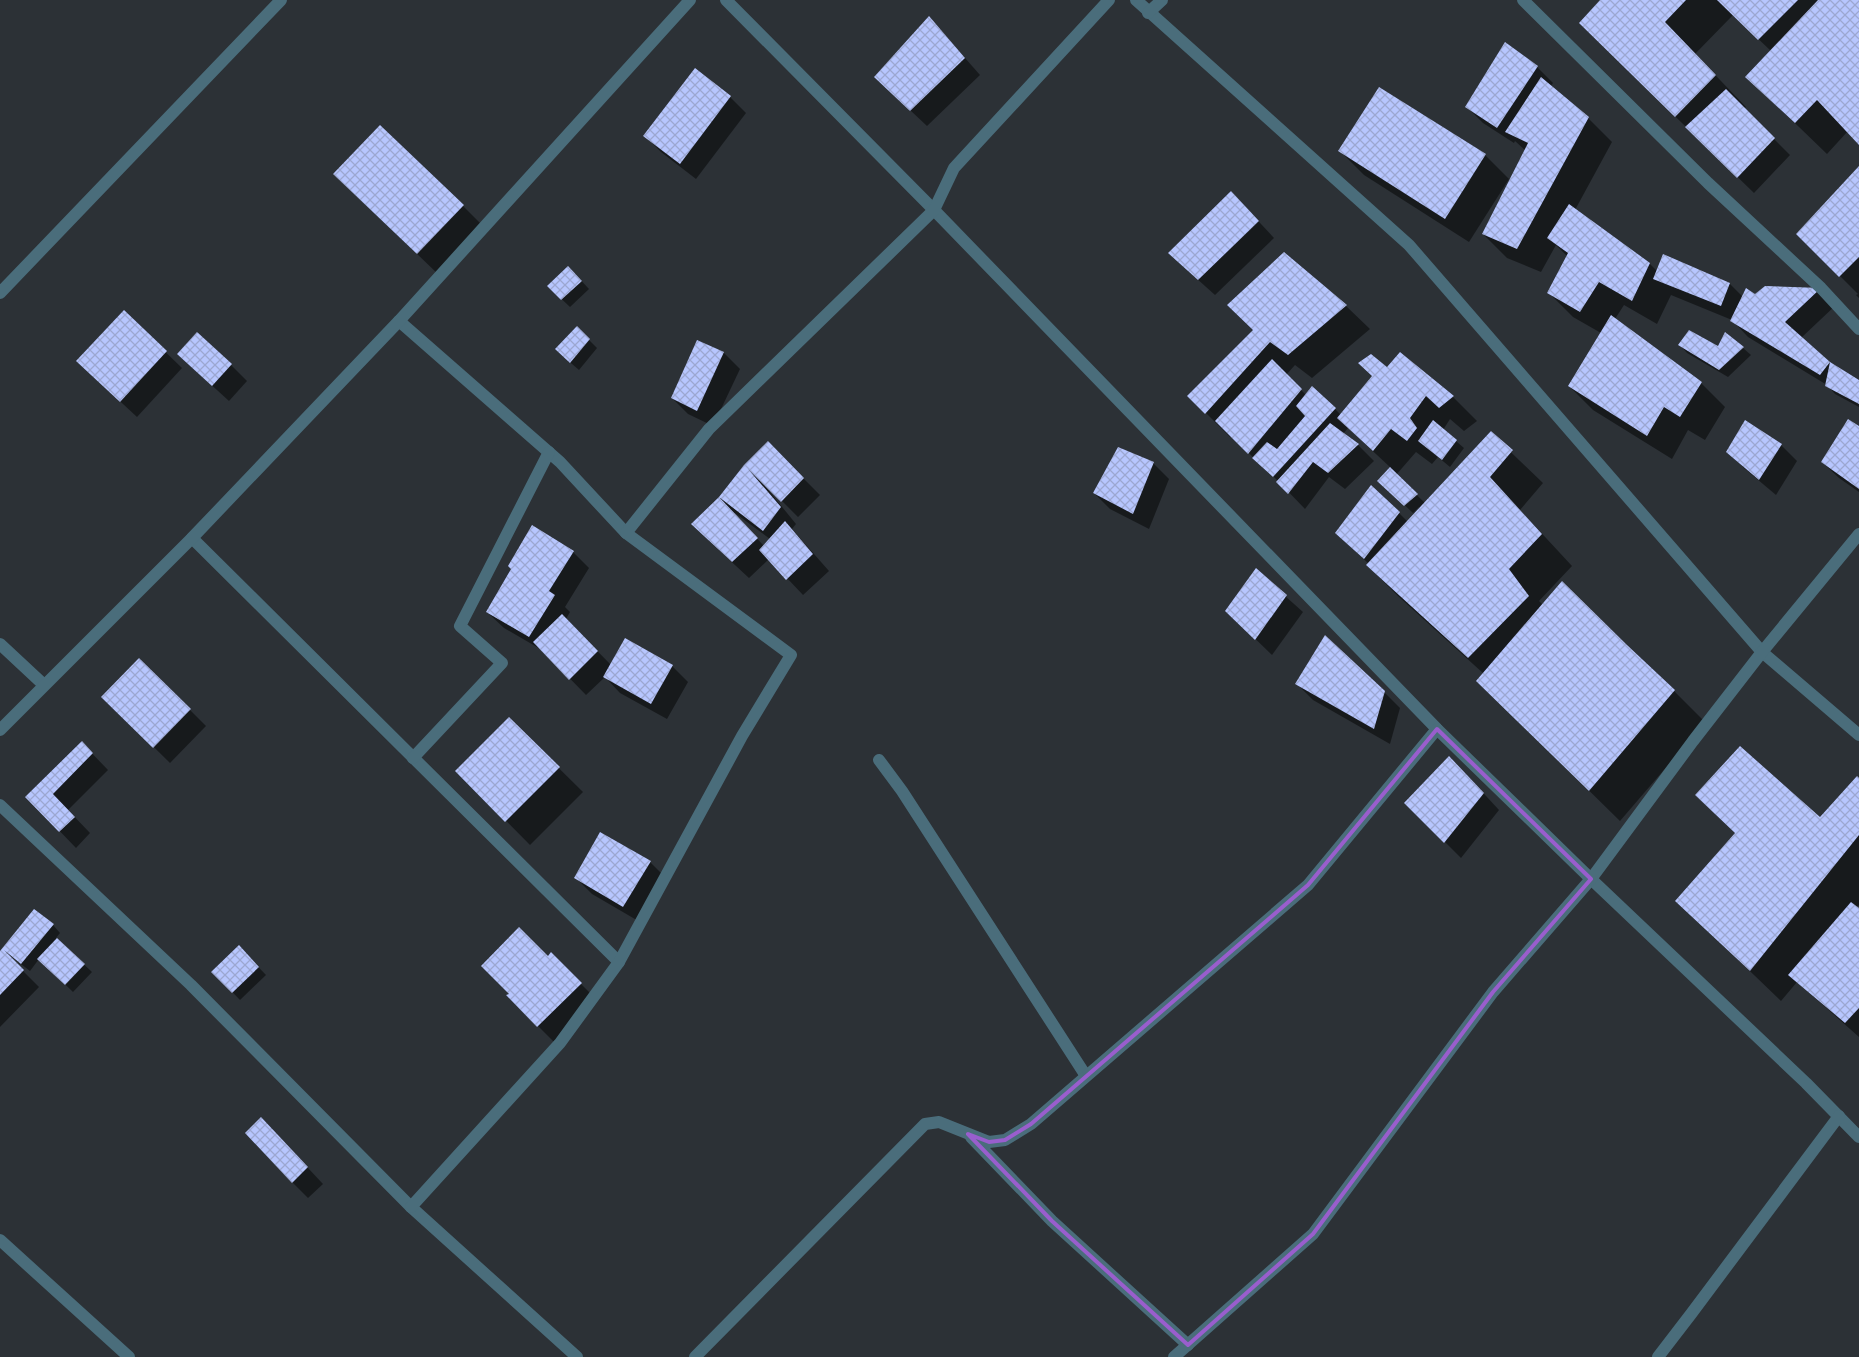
<svg xmlns="http://www.w3.org/2000/svg" width="1859" height="1357" viewBox="0 0 1859 1357" font-family="Manrope,sans-serif">
<style>
.shadow{fill:#0007;fill-rule:evenodd}
.building{fill:url(#building-cross-hatch)}
.lines{fill:none;stroke-linecap:round;stroke-linejoin:round}
.minor{stroke:#4a6d7b;stroke-width:12}
.marked{fill:none;stroke:#995ecd;stroke-width:4;stroke-linejoin:round}
</style>
<defs>
<pattern id="building-cross-hatch" width="8" height="8" patternUnits="userSpaceOnUse" patternTransform="scale(1.25)"><rect width="8" height="8" fill="#b7c6fe"/><path d="M0 0l8 8M0 8l8-8" fill="none" stroke="#9ca7d1"/></pattern>
</defs>
<rect width="100%" height="100%" fill="#2c3136"/>
<g class="shadow">
<polygon points="1602,0 1859,0 1859,143 1848,131 1827,154 1747,77 1771,51 1733,15 1695,54 1746,107 1744,109 1790,155 1754,193 1611,54"/>
<polygon points="929,17 980,75 927,126 892,93"/>
<polygon points="1537,67 1553,83 1550,87 1588,118 1612,142 1575,210 1650,264 1657,271 1730,284 1743,297 1820,289 1836,305 1801,338 1829,363 1859,382 1859,407 1835,394 1827,385 1748,337 1732,320 1671,295 1657,324 1624,305 1615,319 1701,383 1725,407 1705,440 1688,430 1672,459 1593,410 1569,386 1601,333 1573,317 1549,293 1568,257 1556,245 1541,272 1507,258 1483,234 1526,151 1515,141 1514,143 1483,123 1467,107"/>
<polygon points="730,97 746,113 696,179 661,152 645,136"/>
<polygon points="1340,151 1485,155 1509,179 1469,242 1364,175"/>
<polygon points="1859,168 1859,298 1856,295 1858,294 1798,234"/>
<polygon points="359,198 463,206 487,230 441,277"/>
<polygon points="1247,209 1274,238 1215,295 1186,269"/>
<polygon points="1284,254 1346,306 1370,329 1312,378 1295,365 1286,375 1306,395 1335,409 1341,415 1400,354 1453,397 1477,421 1464,431 1450,419 1443,430 1464,448 1450,467 1438,457 1432,464 1416,452 1396,475 1425,503 1491,433 1543,483 1520,510 1572,566 1539,601 1543,605 1674,691 1705,722 1620,821 1509,712 1484,674 1398,596 1367,565 1369,564 1336,533 1399,513 1408,522 1420,509 1419,507 1413,513 1379,481 1391,468 1348,428 1343,434 1358,445 1374,461 1345,489 1329,477 1305,509 1278,481 1231,436 1230,437 1189,396 1254,331"/>
<polygon points="576,275 589,289 570,307 548,286"/>
<polygon points="124,312 182,368 137,417 94,377"/>
<polygon points="577,328 597,348 579,370 564,357"/>
<polygon points="698,341 724,353 740,369 713,426 688,414 672,398"/>
<polygon points="1680,345 1743,348 1751,355 1728,377 1687,353"/>
<polygon points="231,365 247,381 229,401 195,370"/>
<polygon points="1859,427 1859,492 1839,478 1822,462"/>
<path d="M768,443l52,52 -22,22 -32,-32 -1,1 31,38 -4,5 37,42 -26,24 -34,-36 -20,19 -40,-37 11,-43 25,-32zM735,513l35,26 -6,7 -30,-32z"/>
<polygon points="1781,445 1797,461 1776,495 1744,468 1728,452"/>
<polygon points="1153,463 1169,479 1149,529 1110,509 1094,493"/>
<polygon points="573,552 589,568 565,607 570,612 566,619 611,665 672,666 688,682 667,719 620,693 605,677 586,695 542,650 504,628 487,612"/>
<polygon points="1256,570 1303,612 1272,655 1243,627"/>
<polygon points="1296,683 1384,692 1400,708 1390,744 1313,700"/>
<polygon points="103,697 190,710 206,726 170,763"/>
<polygon points="509,719 583,792 530,845 457,771"/>
<polygon points="82,743 108,770 68,810 90,833 76,848 27,797"/>
<polygon points="1450,757 1499,810 1461,858 1406,803"/>
<polygon points="1859,780 1859,905 1856,908 1859,910 1859,1037 1797,982 1781,1001 1677,901 1736,834 1696,795 1820,819"/>
<polygon points="650,862 666,878 640,922 592,894 576,878"/>
<polygon points="53,925 60,933 56,938 92,972 73,992 39,959 30,971 8,954 7,955 39,987 0,1027 0,952 3,949"/>
<polygon points="239,947 266,975 240,1000 213,972"/>
<polygon points="551,954 597,1000 554,1042 508,996"/>
<polygon points="277,1135 323,1184 308,1198 292,1182"/>
</g>
<g class="building">
<polygon points="1600,0 1686,0 1665,22 1716,75 1675,117 1579,23"/>
<polygon points="1717,0 1798,0 1758,40"/>
<polygon points="1818,0 1859,0 1859,145 1817,100 1795,123 1745,77"/>
<polygon points="929,16 965,58 910,111 874,77"/>
<polygon points="1505,42 1538,66 1497,128 1465,107"/>
<polygon points="695,68 731,96 680,164 643,136"/>
<polygon points="1541,77 1589,117 1517,249 1482,234 1528,143 1505,132"/>
<polygon points="1379,87 1486,154 1445,219 1338,151"/>
<polygon points="1726,89 1775,138 1737,178 1685,127"/>
<polygon points="380,125 464,205 417,254 333,174"/>
<polygon points="1859,166 1859,257 1839,277 1796,234"/>
<polygon points="1231,191 1259,221 1198,280 1168,253"/>
<polygon points="1569,204 1650,263 1632,301 1599,282 1580,312 1547,293 1568,253 1547,238"/>
<polygon points="1284,252 1347,305 1288,355 1270,342 1205,414 1187,396 1253,330 1227,305"/>
<polygon points="1663,254 1730,283 1721,306 1653,279"/>
<polygon points="568,266 582,281 561,300 547,286"/>
<polygon points="1765,286 1821,288 1785,322 1830,362 1820,375 1730,321 1746,288 1755,294"/>
<polygon points="124,310 167,351 120,402 76,361"/>
<polygon points="1611,315 1702,382 1680,417 1664,407 1647,436 1568,386"/>
<polygon points="577,326 590,339 570,363 555,349"/>
<polygon points="1689,330 1718,346 1725,332 1744,347 1719,370 1678,345"/>
<polygon points="197,332 232,364 212,386 177,354"/>
<polygon points="697,340 724,352 697,411 671,398"/>
<polygon points="1400,352 1454,396 1439,408 1426,396 1410,418 1417,428 1407,441 1391,429 1373,451 1337,418 1372,376 1358,363 1371,354 1387,367"/>
<polygon points="1272,359 1302,389 1248,454 1215,421"/>
<polygon points="1830,362 1859,380 1859,404 1825,386"/>
<polygon points="1312,386 1336,408 1273,477 1252,458 1267,442 1277,449 1305,416 1296,406"/>
<polygon points="1848,419 1859,426 1859,489 1821,462"/>
<polygon points="1433,420 1457,440 1442,460 1418,441"/>
<polygon points="1745,420 1782,444 1759,480 1726,452"/>
<polygon points="1330,423 1359,444 1328,473 1313,462 1288,494 1276,482"/>
<polygon points="1491,431 1513,450 1490,477 1542,534 1509,569 1529,596 1468,658 1366,565"/>
<polygon points="768,441 804,478 781,502 748,469 781,507 763,531 719,497 758,538 732,562 691,524 719,497 744,465"/>
<polygon points="1118,447 1154,462 1133,514 1093,493"/>
<polygon points="1390,467 1418,494 1404,506 1377,481"/>
<polygon points="1371,485 1400,512 1364,559 1335,533"/>
<polygon points="785,521 813,554 786,580 759,550"/>
<polygon points="532,525 574,551 549,591 555,595 529,637 486,612 511,569 508,566"/>
<polygon points="1256,568 1287,595 1255,640 1225,611"/>
<polygon points="1562,581 1627,645 1675,690 1589,791 1476,681"/>
<polygon points="562,614 598,651 569,680 533,642"/>
<polygon points="1325,635 1385,691 1374,729 1295,684"/>
<polygon points="625,638 673,665 651,704 603,677"/>
<polygon points="139,658 191,709 153,748 101,697"/>
<polygon points="509,717 560,767 505,822 455,771"/>
<polygon points="82,741 93,753 53,794 75,817 59,832 25,797"/>
<polygon points="1740,746 1820,817 1857,776 1859,778 1859,835 1750,971 1675,901 1735,833 1695,795"/>
<polygon points="1449,756 1484,793 1444,843 1404,803"/>
<polygon points="600,832 651,861 623,907 574,878"/>
<polygon points="1851,902 1859,908 1859,1008 1845,1023 1788,975"/>
<polygon points="34,909 54,924 21,964 4,950 24,970 0,995 0,951"/>
<polygon points="519,927 548,956 551,952 582,983 537,1027 506,995 509,994 481,966"/>
<polygon points="57,938 85,964 65,985 37,959"/>
<polygon points="239,945 259,967 232,993 211,972"/>
<polygon points="261,1117 308,1167 292,1183 245,1133"/>
</g>
<g class="lines">
<g class="minor">
<polyline points="726,0 934,210 1437,729 1591,879 1806,1083 1859,1137"/>
<polyline points="1136,0 1409,245 1762,652 1859,735"/>
<polyline points="1523,0 1708,183 1821,288 1859,329"/>
<polyline points="1148,13 1162,0"/>
<polyline points="0,293 281,0"/>
<polyline points="399,321 560,462 626,533"/>
<polyline points="192,538 619,962"/>
<polyline points="0,644 44,685"/>
<polyline points="0,730 192,538 399,321 690,0"/>
<polyline points="413,758 502,663 460,626 549,452"/>
<polyline points="879,760 902,791 1086,1076"/>
<polyline points="0,805 191,985 411,1207 577,1357"/>
<polyline points="971,1137 1052,1221 1188,1345"/>
<polyline points="411,1207 560,1043 619,962 742,736 791,655 626,533 709,429 934,210 954,168 1109,0"/>
<polyline points="0,1240 129,1357"/>
<polyline points="695,1357 925,1124 939,1122 989,1142 1005,1140 1031,1124 1308,885 1437,729"/>
<polyline points="1174,1357 1313,1234 1493,992 1591,879 1693,741 1762,652 1859,534"/>
<polyline points="1658,1357 1691,1314 1839,1116"/>
</g>
</g>
<path class="marked" d="M1437,729l154,150 -98,113 -180,242 -125,111 -136,-124 -84,-87 21,8 16,-2 26,-16 277,-239z"/>
</svg>
